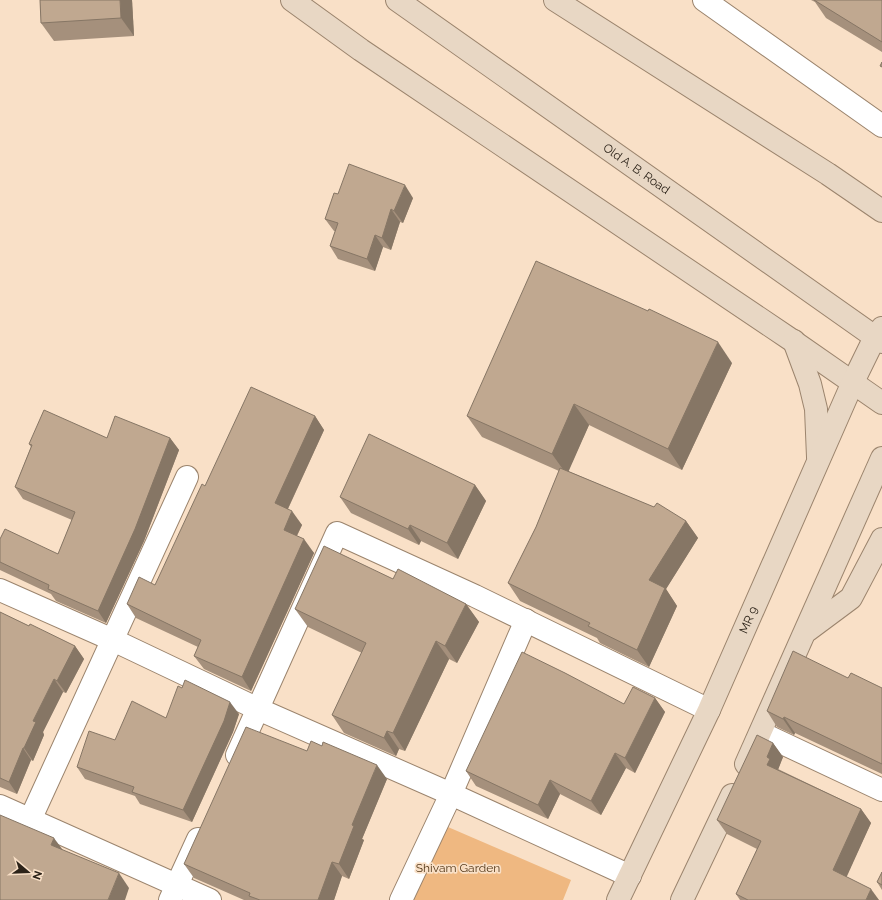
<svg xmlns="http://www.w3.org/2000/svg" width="882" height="900" viewBox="0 0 882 900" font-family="Raleway,sans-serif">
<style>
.green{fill:#efb881}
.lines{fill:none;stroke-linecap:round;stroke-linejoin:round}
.street-casing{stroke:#9b846d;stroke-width:24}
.secondary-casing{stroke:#9b846d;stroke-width:24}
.street{stroke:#fff;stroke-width:22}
.secondary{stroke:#e8d7c4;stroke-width:22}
.wall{fill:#a5907c}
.shaded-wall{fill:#867665}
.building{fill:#c0a890;stroke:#867665}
.labels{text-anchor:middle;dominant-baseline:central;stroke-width:3.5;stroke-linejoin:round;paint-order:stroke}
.street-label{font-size:12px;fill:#2c2319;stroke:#f9e0c7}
.park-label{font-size:12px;fill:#533718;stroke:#f9e0c7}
</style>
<rect width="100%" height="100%" fill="#f9e0c7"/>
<polygon class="green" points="441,824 571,880 563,900 409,900"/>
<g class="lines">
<defs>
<g id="street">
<polyline points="704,0 882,126"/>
<polyline points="0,590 113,640 258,709 451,794 630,876"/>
<polyline points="761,733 882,790"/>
<polyline points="237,755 337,533 475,596 709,710"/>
<polyline points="0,806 210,900"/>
<polyline points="30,820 187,477"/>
<polyline points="170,900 198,839"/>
<polyline points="401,900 451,794 526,620"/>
</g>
<g id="secondary">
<polyline points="292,0 361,50 790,339 882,403"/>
<path id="s1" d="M397,0l485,342"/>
<polyline points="555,0 828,174 882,211"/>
<polyline points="794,341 810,384 816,409 818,457"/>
<polyline points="808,630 851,598 882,539"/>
<polyline points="746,764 882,458"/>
<path id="s2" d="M618,900l91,-190 144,-328 22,-45 7,-9"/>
<polyline points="682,900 732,795"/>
</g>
</defs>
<use href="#street" class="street-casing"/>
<use href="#secondary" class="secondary-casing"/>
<use href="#street" class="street"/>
<use href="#secondary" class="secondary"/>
</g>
<g class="wall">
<polygon points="40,0 132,0 134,36 54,41 41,23"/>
<polygon points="811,0 882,0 882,52 826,18 815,2"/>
<polygon points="338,194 413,198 403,223 400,222 391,250 383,247 375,271 338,259 330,246 335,231 334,231 325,219"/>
<polygon points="732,363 682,470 589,425 568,471 686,521 698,538 666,589 677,606 649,667 600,643 597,638 520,601 508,583 536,527 559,471 482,437 467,416"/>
<polygon points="315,416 324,430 288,509 302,525 297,536 314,553 251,691 204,669 194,656 198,647 136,618 127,604 155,585 205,486"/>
<polygon points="107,438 170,438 179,450 144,541 106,623 56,601 51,594 0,570 0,539 58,554 72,520 23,499 15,487 31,447 29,444"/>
<polygon points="475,485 486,501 458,559 421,541 419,545 351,513 340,497"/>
<polygon points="393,579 466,604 479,622 457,663 449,659 405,751 399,749 396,756 344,733 332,715 362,653 308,627 295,609"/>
<polygon points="0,612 29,626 75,646 84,659 66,693 63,692 43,732 44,735 33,761 31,760 17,794 0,787"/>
<polygon points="882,688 882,774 795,733 794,735 777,727 767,711"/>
<polygon points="655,698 665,712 635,773 626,768 601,815 560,794 548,819 476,786 466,771 624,704"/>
<polygon points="239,714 233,732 192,822 140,804 135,796 85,779 77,767 166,718"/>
<polygon points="773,743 783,757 778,769 861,809 871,823 846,877 879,900 740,900 736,894 757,849 727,834 717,820"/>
<polygon points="307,751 387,779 362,839 364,840 349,879 342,876 334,900 244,900 194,878 184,864"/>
<polygon points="882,872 882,890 877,882"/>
</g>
<g class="shaded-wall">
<polygon points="120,0 132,0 134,36 121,18"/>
<polygon points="405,185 413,198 403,223 394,211"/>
<polygon points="391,209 400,222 391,250 382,238"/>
<polygon points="375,235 383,247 375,271 367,259"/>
<polygon points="718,342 732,363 682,470 668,449"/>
<polygon points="574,404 589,425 567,475 552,454"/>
<polygon points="315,416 324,430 284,517 275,503"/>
<polygon points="170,438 179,450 144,541 106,623 98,611"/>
<polygon points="475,485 486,501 458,559 447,543"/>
<polygon points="292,511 302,525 293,543 284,530"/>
<polygon points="686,521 698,538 666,589 677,606 649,667 637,650 649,580"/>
<polygon points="410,525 421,541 419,545 408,529"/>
<polygon points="304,539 314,553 251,691 242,677"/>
<polygon points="466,604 479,622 457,663 445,646"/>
<polygon points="436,641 449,659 405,751 393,733"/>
<polygon points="75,646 84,659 66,693 57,681"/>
<polygon points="54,679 63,692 43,732 44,735 33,761 24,748 33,721"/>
<polygon points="655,698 665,712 635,773 625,758"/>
<polygon points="230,702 239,714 233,732 192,822 183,810"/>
<polygon points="784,717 795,733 794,735 783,719"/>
<polygon points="387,731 399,749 396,756 384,738"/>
<polygon points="773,743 783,757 778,770 767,765 767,757"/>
<polygon points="23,748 31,760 17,794 9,782"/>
<polygon points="615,753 626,768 601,815 591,801"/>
<polygon points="377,765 387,779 362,839 364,840 349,879 339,864 352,825"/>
<polygon points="550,780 560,794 548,819 538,805"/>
<polygon points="861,809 871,823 843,885 833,870"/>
<polygon points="54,838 65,853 51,845"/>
<polygon points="332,862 342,876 334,900 318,900"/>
<polygon points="119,873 129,888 125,900 108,900"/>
<polygon points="871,889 879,900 866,900"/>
</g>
<g class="building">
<polygon points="40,0 120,0 121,18 41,23"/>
<polygon points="814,0 882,0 882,42"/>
<polygon points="882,62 882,67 880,66"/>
<polygon points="349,164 405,185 394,211 391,209 382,238 375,235 367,259 330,246 338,223 325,219 334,193 338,194"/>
<polygon points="536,261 648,311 649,309 718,342 668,449 574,404 552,454 467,416"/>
<polygon points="251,387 315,416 275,503 292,511 284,530 304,539 242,677 194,656 201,640 127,604 139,577 155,585 202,484 205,486"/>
<polygon points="44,410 107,438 115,416 170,438 135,529 98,611 48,589 49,585 0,562 0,539 5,529 58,554 75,512 15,487 32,445 29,444"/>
<polygon points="369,434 475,485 447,543 410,525 408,529 340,497"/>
<polygon points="560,468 654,507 657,503 686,521 649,580 665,588 637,650 588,626 590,623 508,583 536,527"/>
<polygon points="324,546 393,579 398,569 466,604 445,646 436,641 393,733 387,731 384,738 332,715 366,643 295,609"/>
<polygon points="0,612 29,626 30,624 75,646 57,681 54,679 33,721 36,722 24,748 23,748 9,782 0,778"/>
<polygon points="793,651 848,678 851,673 882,688 882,764 784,717 783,719 767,711"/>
<polygon points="522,652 565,673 624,704 633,687 655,698 625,758 615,753 591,801 550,780 538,805 466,771"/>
<polygon points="185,680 230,702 224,721 183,810 132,792 134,787 77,767 89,731 115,740 132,701 166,718 178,686 182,688"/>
<polygon points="246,727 307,751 311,741 322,746 323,742 377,765 352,825 354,826 339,864 332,862 318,900 260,900 249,896 250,893 184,864"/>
<polygon points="757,735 773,743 767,757 770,759 767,765 861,809 833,870 871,889 866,900 748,900 736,894 761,841 717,820"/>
<polygon points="0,815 54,838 51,845 119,873 108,900 0,900"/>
<polygon points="882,872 882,885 877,882"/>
</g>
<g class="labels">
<g class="street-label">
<text stroke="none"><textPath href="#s1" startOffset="293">Old A. B. Road</textPath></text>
<text stroke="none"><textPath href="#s2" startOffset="309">MR 9</textPath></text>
</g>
<g class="park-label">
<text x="458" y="868">Shivam Garden</text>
</g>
</g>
<g transform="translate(28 872) rotate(109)" stroke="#f9e0c7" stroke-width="3" paint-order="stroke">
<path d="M0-3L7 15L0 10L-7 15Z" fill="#2c2319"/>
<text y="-6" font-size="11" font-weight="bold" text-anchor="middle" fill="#2c2319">N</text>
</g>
</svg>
